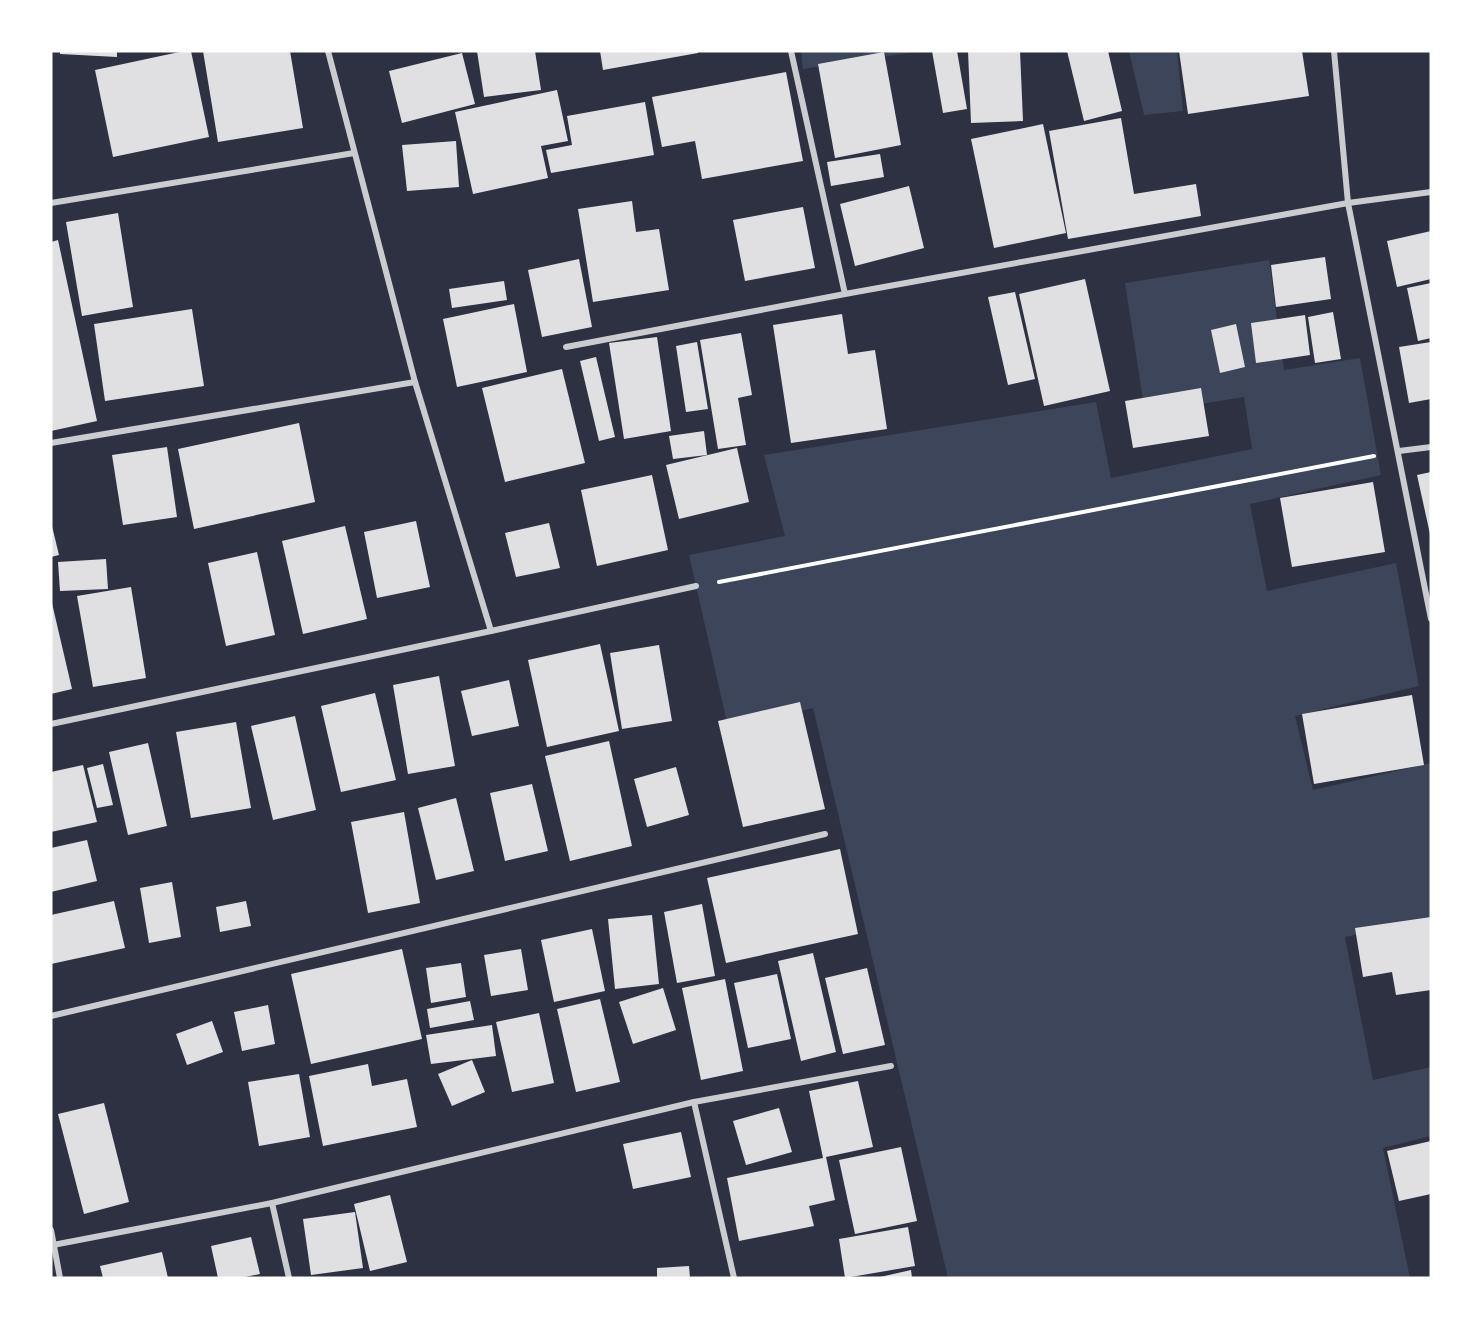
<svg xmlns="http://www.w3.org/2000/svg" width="1482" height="1329" viewBox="0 0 1482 1329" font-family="'Space Grotesk',sans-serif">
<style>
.green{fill:#3c4559}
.building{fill:#e0e0e3}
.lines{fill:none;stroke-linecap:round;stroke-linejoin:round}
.path{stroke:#fff;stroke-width:4}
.minor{stroke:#caccd0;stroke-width:6}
</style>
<rect width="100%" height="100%" fill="#2d3142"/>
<g class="green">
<polygon points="801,51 921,51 803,69"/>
<polygon points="1129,51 1177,51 1183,111 1144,115"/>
<polygon points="1269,260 1284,370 1360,358 1381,475 1250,504 1267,591 1396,563 1419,686 1295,716 1313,790 1431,763 1431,919 1345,937 1373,1080 1431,1067 1431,1136 1383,1148 1410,1278 948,1278 813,708 728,727 689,555 785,536 764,455 1096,402 1111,478 1252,449 1244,397 1145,413 1125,283"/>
</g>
<g class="building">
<polygon points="60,51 117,51 117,57 60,54"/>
<polygon points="184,51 191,51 209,137 113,157 95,70"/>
<polygon points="203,51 290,51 303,128 218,142"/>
<polygon points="477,51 535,51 541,90 484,97"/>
<polygon points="600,51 698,51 698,53 603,70"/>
<polygon points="932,51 957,51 967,109 943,113"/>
<polygon points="968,51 1020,51 1023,121 971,123"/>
<polygon points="1067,51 1108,51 1122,111 1084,121"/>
<polygon points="1179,51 1302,51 1309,96 1188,114"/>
<polygon points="884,52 901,145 835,158 818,64"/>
<polygon points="462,53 475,104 402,123 389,71"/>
<polygon points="786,72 803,161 702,179 695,141 662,147 652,97"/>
<polygon points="557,90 568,141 541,146 548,178 473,194 455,112"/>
<polygon points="645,102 654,155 551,173 546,150 572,145 567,116"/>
<polygon points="1121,118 1134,194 1196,184 1201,216 1068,239 1049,131"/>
<polygon points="1043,124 1066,233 994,248 971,139"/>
<polygon points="456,141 459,187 407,191 402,145"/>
<polygon points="880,154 884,177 831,186 827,162"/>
<polygon points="909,186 924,248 855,266 840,204"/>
<polygon points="632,201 636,232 659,229 669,290 593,302 578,209"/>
<polygon points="803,207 815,268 745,281 733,220"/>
<polygon points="118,213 133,307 82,316 66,222"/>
<polygon points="1431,231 1431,279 1397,287 1387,241"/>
<polygon points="58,240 97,421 51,431 51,242"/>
<polygon points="1325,257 1331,299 1276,307 1271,265"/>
<polygon points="579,259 592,327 542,337 528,270"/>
<polygon points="1085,279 1110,391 1044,406 1019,294"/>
<polygon points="504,281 507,300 452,308 449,289"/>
<polygon points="1431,283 1431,338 1418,341 1407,288"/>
<polygon points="1015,292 1035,379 1008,385 988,297"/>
<polygon points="514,304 527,372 457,387 443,319"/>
<polygon points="192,309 204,386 105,401 94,324"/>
<polygon points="1333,312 1341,359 1315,363 1308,317"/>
<polygon points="842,314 848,354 875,350 887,429 791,443 773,325"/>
<polygon points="1305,315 1310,355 1256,363 1251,323"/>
<polygon points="1236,324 1245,367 1220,373 1211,330"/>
<polygon points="741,333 752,395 738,398 746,445 718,449 700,340"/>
<polygon points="657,337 671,431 624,439 609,343"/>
<polygon points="697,342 708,409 686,412 676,346"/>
<polygon points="1431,342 1431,399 1409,403 1399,347"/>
<polygon points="596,357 615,437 599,441 580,361"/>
<polygon points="562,369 585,463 505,482 482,388"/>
<polygon points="1201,388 1209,436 1133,448 1125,401"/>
<polygon points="299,423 315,502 194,529 178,449"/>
<polygon points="704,431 707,455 673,459 669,436"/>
<polygon points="167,447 177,517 123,525 112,455"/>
<polygon points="737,448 749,502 679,519 666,465"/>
<polygon points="1431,472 1431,534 1430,534 1417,475"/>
<polygon points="652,475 668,550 597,566 581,490"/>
<polygon points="1373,482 1385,552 1292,567 1280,498"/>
<polygon points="416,521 430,587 377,598 364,532"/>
<polygon points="51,522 59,555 51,557"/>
<polygon points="549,523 560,568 516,577 505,533"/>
<polygon points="345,526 367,619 303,634 282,541"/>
<polygon points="257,552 275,635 226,646 208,563"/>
<polygon points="106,559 108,589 60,591 58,562"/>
<polygon points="131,587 146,678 93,687 77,596"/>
<polygon points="51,599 72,689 51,694"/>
<polygon points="600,644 619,731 547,747 528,660"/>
<polygon points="659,645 672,721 622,729 610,653"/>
<polygon points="439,676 455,766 408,774 393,685"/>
<polygon points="509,680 519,726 472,736 461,691"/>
<polygon points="375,693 396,780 341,792 321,706"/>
<polygon points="1412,695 1424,765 1314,784 1302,714"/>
<polygon points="800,702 825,809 743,827 718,721"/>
<polygon points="295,716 316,810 273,820 251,726"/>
<polygon points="236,722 251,808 191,818 176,732"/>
<polygon points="609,741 632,846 570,861 545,756"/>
<polygon points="148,743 167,826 128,835 109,752"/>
<polygon points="103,764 113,805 97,808 87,768"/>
<polygon points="83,765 97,822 51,832 51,772"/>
<polygon points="676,767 689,815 647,827 634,779"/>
<polygon points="532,784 548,851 505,861 490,793"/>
<polygon points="456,798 474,871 436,880 418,808"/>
<polygon points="404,812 420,903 368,913 351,822"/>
<polygon points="87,840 97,881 51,892 51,848"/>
<polygon points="840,849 858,934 726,963 707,878"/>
<polygon points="172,882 181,937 149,943 140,888"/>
<polygon points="114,901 125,948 51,964 51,915"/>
<polygon points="246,901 251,926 220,932 216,907"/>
<polygon points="702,904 715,976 677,983 664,912"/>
<polygon points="652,915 659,984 615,989 608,919"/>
<polygon points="1431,917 1431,990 1396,995 1392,972 1363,977 1355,928"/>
<polygon points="592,929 605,991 554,1002 541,940"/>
<polygon points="402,949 422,1039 311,1064 291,974"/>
<polygon points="521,949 528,990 491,996 484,955"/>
<polygon points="813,953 836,1052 801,1061 778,961"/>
<polygon points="461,963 466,997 431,1003 426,968"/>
<polygon points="867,968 885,1045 843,1054 825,978"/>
<polygon points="777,974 791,1039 748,1048 734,983"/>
<polygon points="725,979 743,1071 701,1080 682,988"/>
<polygon points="663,988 676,1030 633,1044 619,1002"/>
<polygon points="600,999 620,1082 576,1092 557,1009"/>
<polygon points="470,1001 474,1020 430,1028 427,1009"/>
<polygon points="268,1005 275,1044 242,1051 234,1012"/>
<polygon points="539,1013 554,1083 512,1092 496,1022"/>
<polygon points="212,1021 223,1052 187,1065 176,1034"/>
<polygon points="492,1025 496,1056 431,1064 426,1035"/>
<polygon points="472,1060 485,1092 452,1106 438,1074"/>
<polygon points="368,1064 372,1086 407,1079 417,1127 323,1146 309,1076"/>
<polygon points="299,1074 310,1137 259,1146 248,1082"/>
<polygon points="858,1081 873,1147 826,1157 835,1200 809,1206 814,1226 739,1241 727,1178 823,1158 809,1091"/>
<polygon points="104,1103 129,1202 84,1214 58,1114"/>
<polygon points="779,1108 792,1152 746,1165 733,1121"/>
<polygon points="681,1132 691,1177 633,1189 623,1144"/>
<polygon points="1431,1141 1431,1194 1399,1201 1387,1151"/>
<polygon points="901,1147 917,1221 855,1234 839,1160"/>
<polygon points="390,1195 407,1262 370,1271 354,1204"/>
<polygon points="355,1212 363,1268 311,1275 303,1219"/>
<polygon points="908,1227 915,1266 845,1278 839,1239"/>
<polygon points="251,1237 260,1274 240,1278 218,1278 211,1246"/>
<polygon points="162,1252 168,1278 103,1278 100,1266"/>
<polygon points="689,1266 690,1278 657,1278 657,1268"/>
<polygon points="911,1270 912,1278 881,1278 880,1277"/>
</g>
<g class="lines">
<polyline class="path" points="719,582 1374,456"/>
<g class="minor">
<polyline points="328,51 415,382 491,631 696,586"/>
<polyline points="791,51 845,294 1348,203 1431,192"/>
<polyline points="1334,51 1348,203 1431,619"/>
<polyline points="51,203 354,153"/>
<polyline points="566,347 845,294"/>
<polyline points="51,443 415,382"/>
<polyline points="1399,451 1431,447"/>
<polyline points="51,724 491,631"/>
<polyline points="51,1016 825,834"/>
<polyline points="694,1102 734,1278"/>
<polyline points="272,1203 289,1278"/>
<polyline points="51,1230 60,1278"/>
<polyline points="53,1245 272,1203 694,1102 891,1066"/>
</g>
</g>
<rect width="1482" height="1329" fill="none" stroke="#ffffff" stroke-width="105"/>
</svg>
